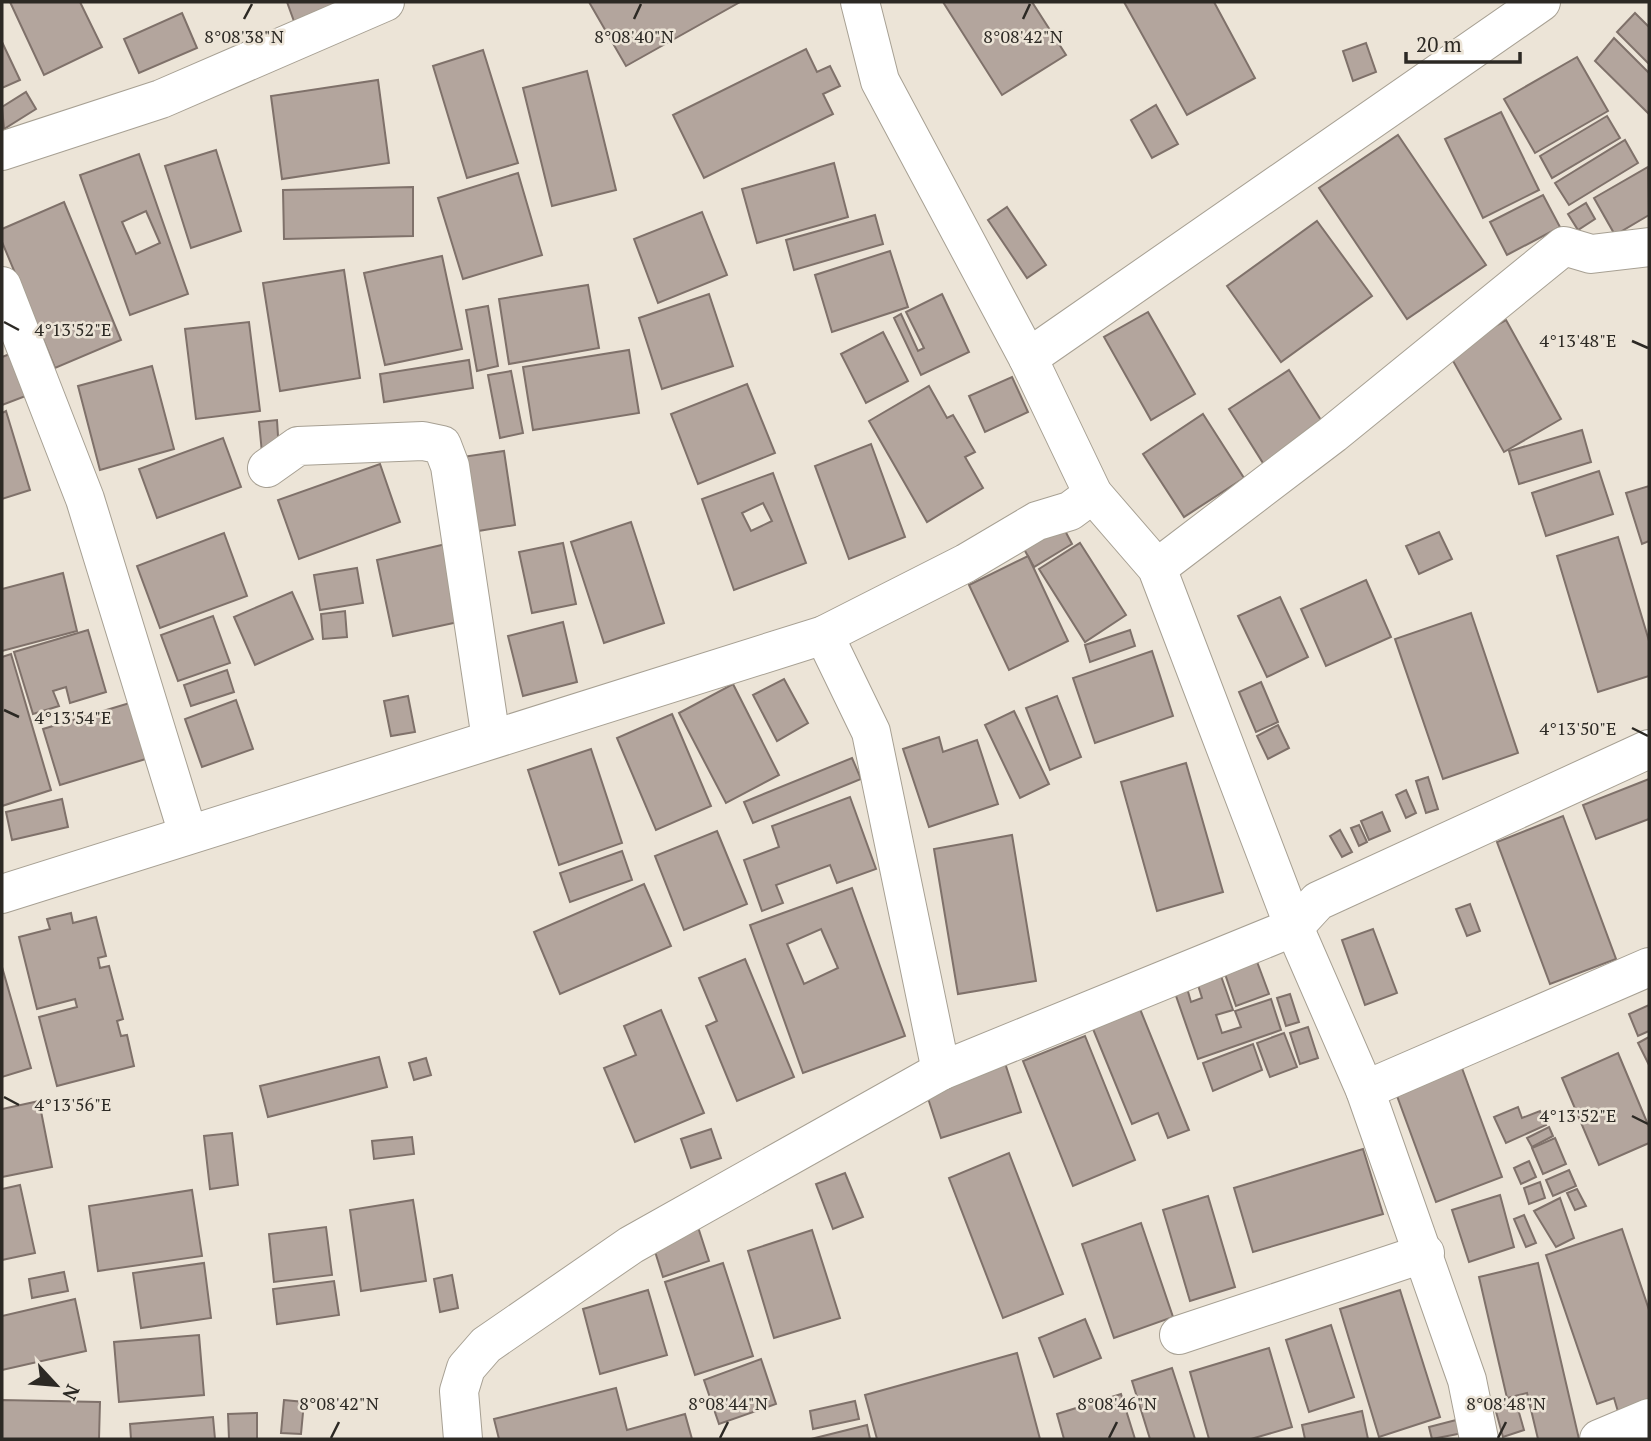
<svg xmlns="http://www.w3.org/2000/svg" width="1651" height="1441" viewBox="0 0 1651 1441" font-family="'PT Serif',serif">
<style>
.building{fill:#b3a59d;stroke:#7f716a;stroke-width:2;fill-rule:evenodd}
.lines{fill:none;stroke-linecap:round;stroke-linejoin:round}
.minor-casing{stroke:#a7a093;stroke-width:40}
.minor{stroke:#fff;stroke-width:38}
.ticks{fill:none;stroke:#2c2924;stroke-width:2.5}
.ticks-label{font-size:18px;text-anchor:middle;fill:#2c2924;stroke:#ece4d7;stroke-width:5;stroke-linejoin:round;paint-order:stroke}
</style>
<rect width="100%" height="100%" fill="#ece4d7"/>
<g class="building">
<polygon points="10,2 80,2 102,47 44,75"/>
<polygon points="287,2 360,2 295,24"/>
<polygon points="589,2 740,2 626,66"/>
<polygon points="943,2 1032,2 1066,55 1002,95"/>
<polygon points="1124,2 1214,2 1255,78 1187,115"/>
<polygon points="182,13 197,48 139,73 124,39"/>
<polygon points="1635,13 1649,27 1649,64 1617,32"/>
<polygon points="1614,38 1649,73 1649,114 1595,61"/>
<polygon points="2,42 20,80 2,88"/>
<polygon points="1366,43 1376,72 1353,81 1343,51"/>
<polygon points="806,49 817,72 830,66 840,86 823,94 833,114 704,178 673,115"/>
<polygon points="483,50 518,163 467,178 433,66"/>
<polygon points="1577,57 1608,111 1535,153 1504,99"/>
<polygon points="587,71 616,190 552,206 523,88"/>
<polygon points="378,80 389,163 282,179 271,96"/>
<polygon points="26,92 36,109 4,129 2,107"/>
<polygon points="1156,105 1178,144 1152,158 1131,120"/>
<polygon points="1501,112 1539,190 1483,218 1445,139"/>
<polygon points="1607,116 1620,138 1552,178 1540,156"/>
<polygon points="1398,135 1486,265 1407,319 1319,188"/>
<polygon points="1625,140 1638,163 1569,205 1555,183"/>
<polygon points="216,150 241,231 191,248 165,166"/>
<path d="M139,154l49,140 -58,21 -50,-140zM146,211l14,32 -24,11 -14,-32z"/>
<polygon points="834,163 848,217 757,243 742,189"/>
<polygon points="1648,167 1649,215 1615,235 1594,198"/>
<polygon points="518,173 542,255 463,279 438,198"/>
<polygon points="413,187 413,236 284,239 283,190"/>
<polygon points="1543,195 1560,227 1507,255 1490,222"/>
<polygon points="64,202 121,340 55,368 2,242 2,229"/>
<polygon points="1586,203 1595,219 1578,230 1568,214"/>
<polygon points="1007,207 1046,265 1027,278 988,220"/>
<polygon points="702,212 727,275 658,303 634,239"/>
<polygon points="875,215 883,244 794,270 786,240"/>
<polygon points="1317,221 1372,296 1281,362 1227,286"/>
<polygon points="890,251 908,307 832,332 815,275"/>
<polygon points="442,256 462,349 385,365 364,273"/>
<polygon points="344,270 360,378 280,391 263,283"/>
<polygon points="588,285 599,348 509,364 499,299"/>
<polygon points="709,294 733,366 662,389 639,318"/>
<polygon points="942,294 969,352 921,375 894,318 901,314 918,351 924,348 906,312"/>
<polygon points="488,306 498,366 477,371 466,310"/>
<polygon points="1148,312 1195,394 1151,420 1104,337"/>
<polygon points="1506,320 1561,419 1504,452 1448,352"/>
<polygon points="249,322 260,411 196,419 185,329"/>
<polygon points="883,332 908,381 866,403 841,354"/>
<polygon points="629,350 639,413 533,430 523,367"/>
<polygon points="15,352 31,394 2,405 2,357"/>
<polygon points="469,360 473,388 384,402 380,374"/>
<polygon points="152,366 174,449 100,470 78,386"/>
<polygon points="1289,370 1328,431 1268,471 1229,409"/>
<polygon points="511,371 523,433 500,438 488,375"/>
<polygon points="1012,377 1028,412 985,432 969,396"/>
<polygon points="747,384 775,453 698,484 671,414"/>
<polygon points="929,386 947,418 953,415 975,452 965,457 983,488 927,522 869,421"/>
<polygon points="6,411 30,490 2,499 2,413"/>
<polygon points="1203,414 1244,478 1184,517 1143,454"/>
<polygon points="277,420 279,452 262,453 259,422"/>
<polygon points="1582,430 1591,462 1519,484 1509,451"/>
<polygon points="223,438 241,487 157,518 139,469"/>
<polygon points="871,444 905,537 849,559 815,466"/>
<polygon points="504,451 515,525 472,532 462,457"/>
<polygon points="380,464 400,522 299,559 278,500"/>
<polygon points="1599,471 1613,514 1546,536 1532,493"/>
<path d="M773,473l33,90 -72,27 -32,-91zM763,503l9,18 -21,10 -9,-18z"/>
<polygon points="1649,486 1649,541 1642,544 1626,493"/>
<polygon points="631,522 664,623 604,643 571,542"/>
<polygon points="1062,525 1072,544 1034,567 1024,549"/>
<polygon points="1439,532 1452,559 1419,574 1406,546"/>
<polygon points="224,533 247,596 160,628 137,566"/>
<polygon points="1618,537 1649,641 1649,676 1598,692 1557,556"/>
<polygon points="563,543 576,604 532,613 519,552"/>
<polygon points="1080,543 1126,615 1085,642 1039,569"/>
<polygon points="446,544 463,621 393,636 377,560"/>
<polygon points="1028,556 1068,641 1009,670 969,585"/>
<polygon points="357,568 363,603 320,610 314,575"/>
<polygon points="63,573 77,631 2,651 2,589"/>
<polygon points="1366,580 1391,637 1326,666 1301,609"/>
<polygon points="292,592 313,639 255,665 234,617"/>
<polygon points="1280,597 1308,657 1267,677 1238,616"/>
<polygon points="345,611 347,637 323,639 321,614"/>
<polygon points="1471,613 1518,753 1443,779 1395,639"/>
<polygon points="213,616 230,663 178,681 161,635"/>
<polygon points="563,622 577,682 523,696 508,636"/>
<polygon points="88,630 106,692 70,703 66,687 53,691 59,706 33,714 14,652"/>
<polygon points="1130,630 1135,646 1090,662 1085,645"/>
<polygon points="1152,651 1173,716 1095,743 1073,678"/>
<polygon points="11,654 51,790 2,806 2,657"/>
<polygon points="227,670 234,692 191,706 184,685"/>
<polygon points="784,679 808,723 777,741 753,695"/>
<polygon points="1261,682 1278,722 1256,732 1239,692"/>
<polygon points="733,684 779,775 726,803 679,713"/>
<polygon points="408,696 415,732 391,736 384,701"/>
<polygon points="1057,696 1081,757 1050,770 1026,708"/>
<polygon points="236,700 253,749 202,767 185,719"/>
<polygon points="133,702 149,758 60,785 43,729"/>
<polygon points="1014,711 1049,784 1020,798 985,725"/>
<polygon points="672,714 711,806 656,830 617,738"/>
<polygon points="1278,725 1289,748 1268,759 1257,736"/>
<polygon points="939,737 943,752 977,740 998,804 929,827 903,749"/>
<polygon points="591,749 622,843 559,865 528,770"/>
<polygon points="852,758 861,779 753,823 744,802"/>
<polygon points="1186,763 1223,892 1157,911 1121,782"/>
<polygon points="1428,777 1438,809 1426,813 1416,781"/>
<polygon points="1649,779 1649,819 1596,839 1583,805"/>
<polygon points="1406,790 1416,813 1406,818 1396,795"/>
<polygon points="850,797 876,869 837,883 830,865 776,885 783,903 762,911 744,860 779,847 772,826"/>
<polygon points="62,799 68,827 12,840 6,812"/>
<polygon points="1382,812 1390,831 1369,840 1361,821"/>
<polygon points="1563,816 1616,959 1550,984 1497,842"/>
<polygon points="1359,825 1367,842 1359,846 1351,828"/>
<polygon points="1340,830 1352,852 1342,857 1330,836"/>
<polygon points="717,831 747,904 684,930 655,856"/>
<polygon points="1012,835 1036,981 958,994 934,849"/>
<polygon points="622,851 632,880 570,902 560,873"/>
<polygon points="644,884 671,946 560,994 534,932"/>
<path d="M852,888l53,148 -102,37 -53,-148zM821,929l17,39 -34,16 -17,-40z"/>
<polygon points="1470,904 1480,931 1467,936 1456,909"/>
<polygon points="71,913 73,923 96,917 106,956 98,958 100,968 109,966 123,1019 117,1021 121,1036 127,1035 134,1066 57,1086 39,1017 77,1007 75,999 37,1009 19,937 50,929 47,919"/>
<polygon points="1373,929 1397,993 1365,1005 1342,940"/>
<polygon points="745,959 794,1077 737,1101 706,1026 717,1021 699,978"/>
<polygon points="1256,959 1269,994 1236,1006 1224,971"/>
<polygon points="2,967 31,1068 2,1077"/>
<polygon points="1221,976 1233,1010 1216,1015 1222,1033 1241,1027 1235,1011 1271,999 1281,1030 1198,1059 1175,993 1187,988 1191,1002 1202,998 1198,985"/>
<polygon points="1290,994 1299,1022 1286,1026 1277,998"/>
<polygon points="1649,1005 1649,1031 1638,1036 1629,1014"/>
<polygon points="1140,1009 1189,1130 1168,1138 1158,1113 1132,1124 1093,1029"/>
<polygon points="661,1010 704,1113 635,1142 604,1068 636,1055 624,1026"/>
<polygon points="1308,1027 1318,1058 1300,1064 1290,1033"/>
<polygon points="1284,1033 1297,1067 1270,1077 1257,1043"/>
<polygon points="1085,1036 1135,1160 1073,1186 1023,1061"/>
<polygon points="1649,1037 1649,1065 1638,1043"/>
<polygon points="1253,1044 1262,1070 1213,1091 1203,1063"/>
<polygon points="1618,1053 1649,1127 1649,1143 1599,1165 1562,1078"/>
<polygon points="379,1057 387,1087 268,1117 260,1086"/>
<polygon points="1003,1057 1021,1112 941,1138 923,1083"/>
<polygon points="426,1058 431,1075 414,1080 409,1063"/>
<polygon points="1459,1060 1502,1177 1436,1202 1393,1085"/>
<polygon points="39,1101 52,1167 2,1177 2,1109"/>
<polygon points="1518,1107 1522,1118 1540,1111 1546,1125 1506,1143 1494,1117"/>
<polygon points="1549,1127 1553,1136 1532,1147 1527,1138"/>
<polygon points="711,1129 721,1158 691,1168 681,1139"/>
<polygon points="232,1133 238,1185 210,1189 204,1136"/>
<polygon points="412,1137 414,1154 374,1159 372,1141"/>
<polygon points="1555,1138 1566,1164 1543,1174 1532,1148"/>
<polygon points="1363,1149 1383,1214 1253,1252 1234,1188"/>
<polygon points="1009,1153 1063,1294 1003,1318 949,1178"/>
<polygon points="1529,1161 1536,1177 1521,1184 1514,1168"/>
<polygon points="1569,1170 1576,1186 1553,1196 1546,1180"/>
<polygon points="845,1173 863,1217 833,1229 816,1184"/>
<polygon points="1540,1182 1545,1198 1529,1204 1524,1188"/>
<polygon points="20,1185 35,1253 2,1260 2,1189"/>
<polygon points="1577,1189 1586,1206 1575,1210 1567,1193"/>
<polygon points="192,1190 202,1256 98,1271 89,1206"/>
<polygon points="1500,1195 1514,1247 1469,1262 1452,1210"/>
<polygon points="1208,1196 1235,1287 1190,1301 1163,1210"/>
<polygon points="1560,1198 1574,1238 1556,1247 1534,1211"/>
<polygon points="413,1200 426,1281 361,1291 350,1210"/>
<polygon points="1524,1215 1536,1243 1526,1247 1514,1219"/>
<polygon points="1141,1223 1173,1317 1114,1338 1082,1244"/>
<polygon points="326,1227 332,1275 274,1282 269,1234"/>
<polygon points="698,1227 709,1261 663,1277 652,1242"/>
<polygon points="1622,1229 1649,1310 1649,1404 1619,1415 1614,1398 1597,1404 1546,1255"/>
<polygon points="812,1230 840,1318 774,1338 748,1251"/>
<polygon points="204,1263 211,1318 141,1328 133,1273"/>
<polygon points="723,1263 753,1356 695,1375 665,1282"/>
<polygon points="1538,1263 1579,1439 1538,1439 1527,1393 1507,1398 1479,1277"/>
<polygon points="64,1272 68,1291 32,1298 29,1279"/>
<polygon points="452,1275 458,1308 440,1312 434,1279"/>
<polygon points="334,1281 339,1315 277,1324 273,1289"/>
<polygon points="648,1290 667,1355 600,1374 583,1309"/>
<polygon points="1400,1290 1440,1417 1379,1437 1340,1309"/>
<polygon points="75,1299 86,1351 2,1370 2,1316"/>
<polygon points="1085,1319 1101,1358 1054,1377 1039,1338"/>
<polygon points="1331,1325 1354,1397 1309,1412 1286,1340"/>
<polygon points="199,1335 204,1395 119,1402 114,1342"/>
<polygon points="1269,1348 1292,1427 1251,1439 1209,1439 1190,1372"/>
<polygon points="1017,1353 1040,1439 877,1439 865,1395"/>
<polygon points="761,1359 776,1404 719,1424 704,1380"/>
<polygon points="1172,1368 1195,1439 1150,1439 1132,1381"/>
<polygon points="616,1388 627,1430 685,1414 692,1439 499,1439 494,1419"/>
<polygon points="1121,1394 1135,1439 1064,1439 1057,1414"/>
<polygon points="2,1400 100,1402 99,1439 2,1439"/>
<polygon points="284,1400 304,1402 301,1434 281,1433"/>
<polygon points="855,1401 859,1419 813,1429 810,1411"/>
<polygon points="1516,1402 1524,1430 1503,1437 1495,1408"/>
<polygon points="1362,1411 1368,1439 1305,1439 1302,1425"/>
<polygon points="257,1413 257,1439 229,1439 228,1414"/>
<polygon points="213,1417 215,1439 131,1439 130,1424"/>
<polygon points="1460,1419 1463,1433 1432,1439 1429,1427"/>
<polygon points="867,1425 870,1439 811,1439"/>
</g>
<g class="lines">
<defs>
<g id="minor">
<polyline points="860,2 880,81 1028,358 1093,494 1157,568 1294,927 1365,1090 1467,1380 1479,1439"/>
<polyline points="2,151 161,99 385,2"/>
<polyline points="2,286 85,499 188,834"/>
<polyline points="1028,358 1541,2"/>
<polyline points="267,468 298,446 423,441 442,445 450,466 491,739"/>
<polyline points="1157,568 1333,434 1564,246 1591,254 1649,247"/>
<polyline points="824,635 871,732 941,1071"/>
<polyline points="2,894 824,635 966,563 1037,521 1070,511 1093,494"/>
<polyline points="1365,1090 1649,967"/>
<polyline points="1179,1335 1425,1253"/>
<polyline points="463,1439 459,1391 466,1368 486,1345 631,1245 941,1071 1294,927 1318,901 1649,749"/>
<polyline points="1599,1439 1649,1418"/>
</g>
</defs>
<use href="#minor" class="minor-casing"/>
<use href="#minor" class="minor"/>
</g>
<path class="ticks" d="M244,19l8,-15M634,19l7,-15M1023,19l7,-15M4,322l15,8M1632,341l16,7M4,710l15,7M1632,728l16,8M4,1097l15,8M1632,1116l16,8M331,1438l8,-16M720,1438l8,-16M1109,1438l8,-16M1498,1438l8,-16"/>
<g class="ticks-label">
<text x="1023" y="43">8°08'42"N</text>
<text x="244" y="43">8°08'38"N</text>
<text x="634" y="43">8°08'40"N</text>
<text x="73" y="336">4°13'52"E</text>
<text x="1578" y="347">4°13'48"E</text>
<text x="73" y="724">4°13'54"E</text>
<text x="1578" y="735">4°13'50"E</text>
<text x="73" y="1111">4°13'56"E</text>
<text x="1578" y="1122">4°13'52"E</text>
<text x="339" y="1410">8°08'42"N</text>
<text x="728" y="1410">8°08'44"N</text>
<text x="1117" y="1410">8°08'46"N</text>
<text x="1506" y="1410">8°08'48"N</text>
</g>
<rect width="1651" height="1441" fill="none" stroke="#2c2924" stroke-width="7"/>
<g transform="translate(56 1385) rotate(116)" stroke="#ece4d7" stroke-width="5" paint-order="stroke">
<path d="M0-5L12 26L0 18L-12 26Z" fill="#2c2924"/>
<text y="-10" font-size="19" font-weight="bold" text-anchor="middle" fill="#2c2924">N</text>
</g>
<path d="M1406 52v10h114v-10" fill="none" stroke="#2c2924" stroke-width="3.5"/>
<text x="1416" y="52" font-size="21" fill="#2c2924" stroke="#ece4d7" stroke-width="5" paint-order="stroke">20 m</text>
</svg>
